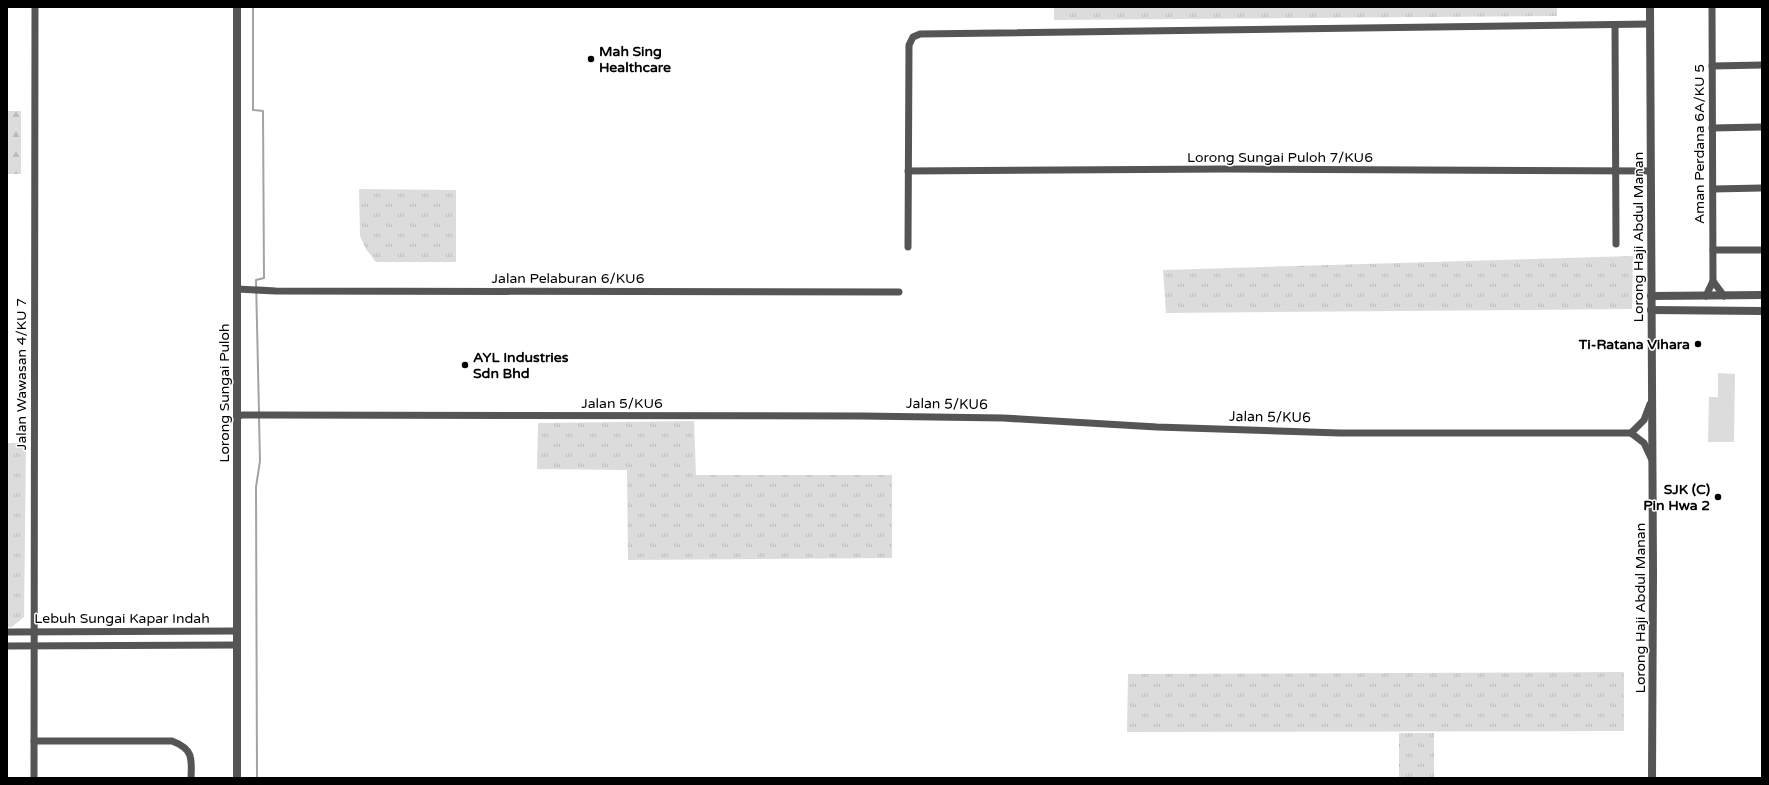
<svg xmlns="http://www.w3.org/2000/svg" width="1769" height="785" viewBox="0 0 1769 785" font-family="'Varela Round',sans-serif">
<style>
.grass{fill:url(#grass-tufts)}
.forest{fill:url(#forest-firs)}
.garden{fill:#dcdcdc}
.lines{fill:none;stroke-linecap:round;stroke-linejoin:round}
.stream{stroke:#a3a3a3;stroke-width:2}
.minor{stroke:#555;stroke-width:7}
.tertiary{stroke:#555;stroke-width:8}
.poi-dot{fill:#000;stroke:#fff;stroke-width:1.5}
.labels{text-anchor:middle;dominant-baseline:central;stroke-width:3;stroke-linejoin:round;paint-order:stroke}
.poi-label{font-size:14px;font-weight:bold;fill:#000;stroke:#fff;text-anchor:start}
.street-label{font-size:14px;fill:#000;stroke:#fff}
</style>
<defs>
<pattern id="grass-tufts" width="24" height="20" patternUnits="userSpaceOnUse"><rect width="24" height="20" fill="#dcdcdc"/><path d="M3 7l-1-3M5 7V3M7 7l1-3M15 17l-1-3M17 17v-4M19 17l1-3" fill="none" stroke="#bbb"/></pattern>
<pattern id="forest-firs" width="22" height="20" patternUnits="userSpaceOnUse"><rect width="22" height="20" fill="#dcdcdc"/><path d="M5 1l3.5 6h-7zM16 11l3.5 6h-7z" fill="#bbb"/></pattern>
</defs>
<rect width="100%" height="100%" fill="#fff"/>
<g class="grass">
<polygon points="1054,7 1557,7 1557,16 1054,20"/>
<polygon points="359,189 456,190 456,262 376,262 366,249 360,236"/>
<polygon points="1633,256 1632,309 1166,313 1163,270"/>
<polygon points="694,421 696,475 892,475 892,558 628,560 627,470 537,469 538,423"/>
<polygon points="7,443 26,443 24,617 12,627 7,627"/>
<polygon points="1624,672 1624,731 1127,732 1128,674"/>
<rect x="1399" y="733" width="35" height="45"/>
</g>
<rect class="forest" x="7" y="111" width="14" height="63"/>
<polygon class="garden" points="1718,373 1735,374 1734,442 1708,442 1709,397 1718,397"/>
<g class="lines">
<g class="stream">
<polyline points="253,7 253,110 263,111 264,278 256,280 259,413"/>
<polyline points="257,778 256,487 260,461 259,418"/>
</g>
<g class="minor">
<polyline points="1615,25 1616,244"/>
<polyline points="1712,66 1762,65"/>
<polyline points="1712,128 1762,127"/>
<polyline points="908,171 1225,169 1651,171"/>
<polyline points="1713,189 1762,188"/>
<polyline points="908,247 909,45 913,37 920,34 1650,24"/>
<polyline points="1713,250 1762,250"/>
<polyline points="1713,281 1724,296"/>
<polyline points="237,289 276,291 899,292"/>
<polyline points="1706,296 1713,281 1712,7"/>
<polyline points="237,417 242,415 262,415 862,416 1003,418 1157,427 1340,433 1631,433"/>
<polyline points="1631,433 1644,420 1650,404"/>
<polyline points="1631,433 1644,443 1652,460"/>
<polyline points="7,632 237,631"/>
<polyline points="7,646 237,645"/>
<path d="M34,741h138c21,8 20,17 19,37"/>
<polyline points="34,778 35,7"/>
</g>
<g class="tertiary">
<polyline points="237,7 237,778"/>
<polyline points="1650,7 1653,572 1652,778"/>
<polyline points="1651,296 1762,295"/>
<polyline points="1651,310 1762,311"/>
</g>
</g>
<g class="poi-dot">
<circle cx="591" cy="59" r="4"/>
<circle cx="1698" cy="344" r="4"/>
<circle cx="465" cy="365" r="4"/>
<circle cx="1718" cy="497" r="4"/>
</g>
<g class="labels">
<g class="poi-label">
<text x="599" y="51">Mah Sing<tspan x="599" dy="16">Healthcare</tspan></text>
<text x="1690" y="344" text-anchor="end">Ti-Ratana Vihara</text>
<text x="473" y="357">AYL Industries<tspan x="473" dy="16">Sdn Bhd</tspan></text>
<text x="1710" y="489" text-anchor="end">SJK (C)<tspan x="1710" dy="16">Pin Hwa 2</tspan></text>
</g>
<g class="street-label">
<text transform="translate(1699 144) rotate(-90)">Aman Perdana 6A/KU 5</text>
<text x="1280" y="157">Lorong Sungai Puloh 7/KU6</text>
<text transform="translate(1638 237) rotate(-90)">Lorong Haji Abdul Manan</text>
<text x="568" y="278">Jalan Pelaburan 6/KU6</text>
<text transform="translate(21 374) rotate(-90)">Jalan Wawasan 4/KU 7</text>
<text transform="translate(224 393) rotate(-90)">Lorong Sungai Puloh</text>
<text x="622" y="403">Jalan 5/KU6</text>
<text transform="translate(947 404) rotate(1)">Jalan 5/KU6</text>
<text transform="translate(1270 417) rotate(1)">Jalan 5/KU6</text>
<text transform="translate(1640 608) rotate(-90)">Lorong Haji Abdul Manan</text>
<text x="122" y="618">Lebuh Sungai Kapar Indah</text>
</g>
</g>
<rect width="1769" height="785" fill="none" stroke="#000000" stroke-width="16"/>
</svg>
